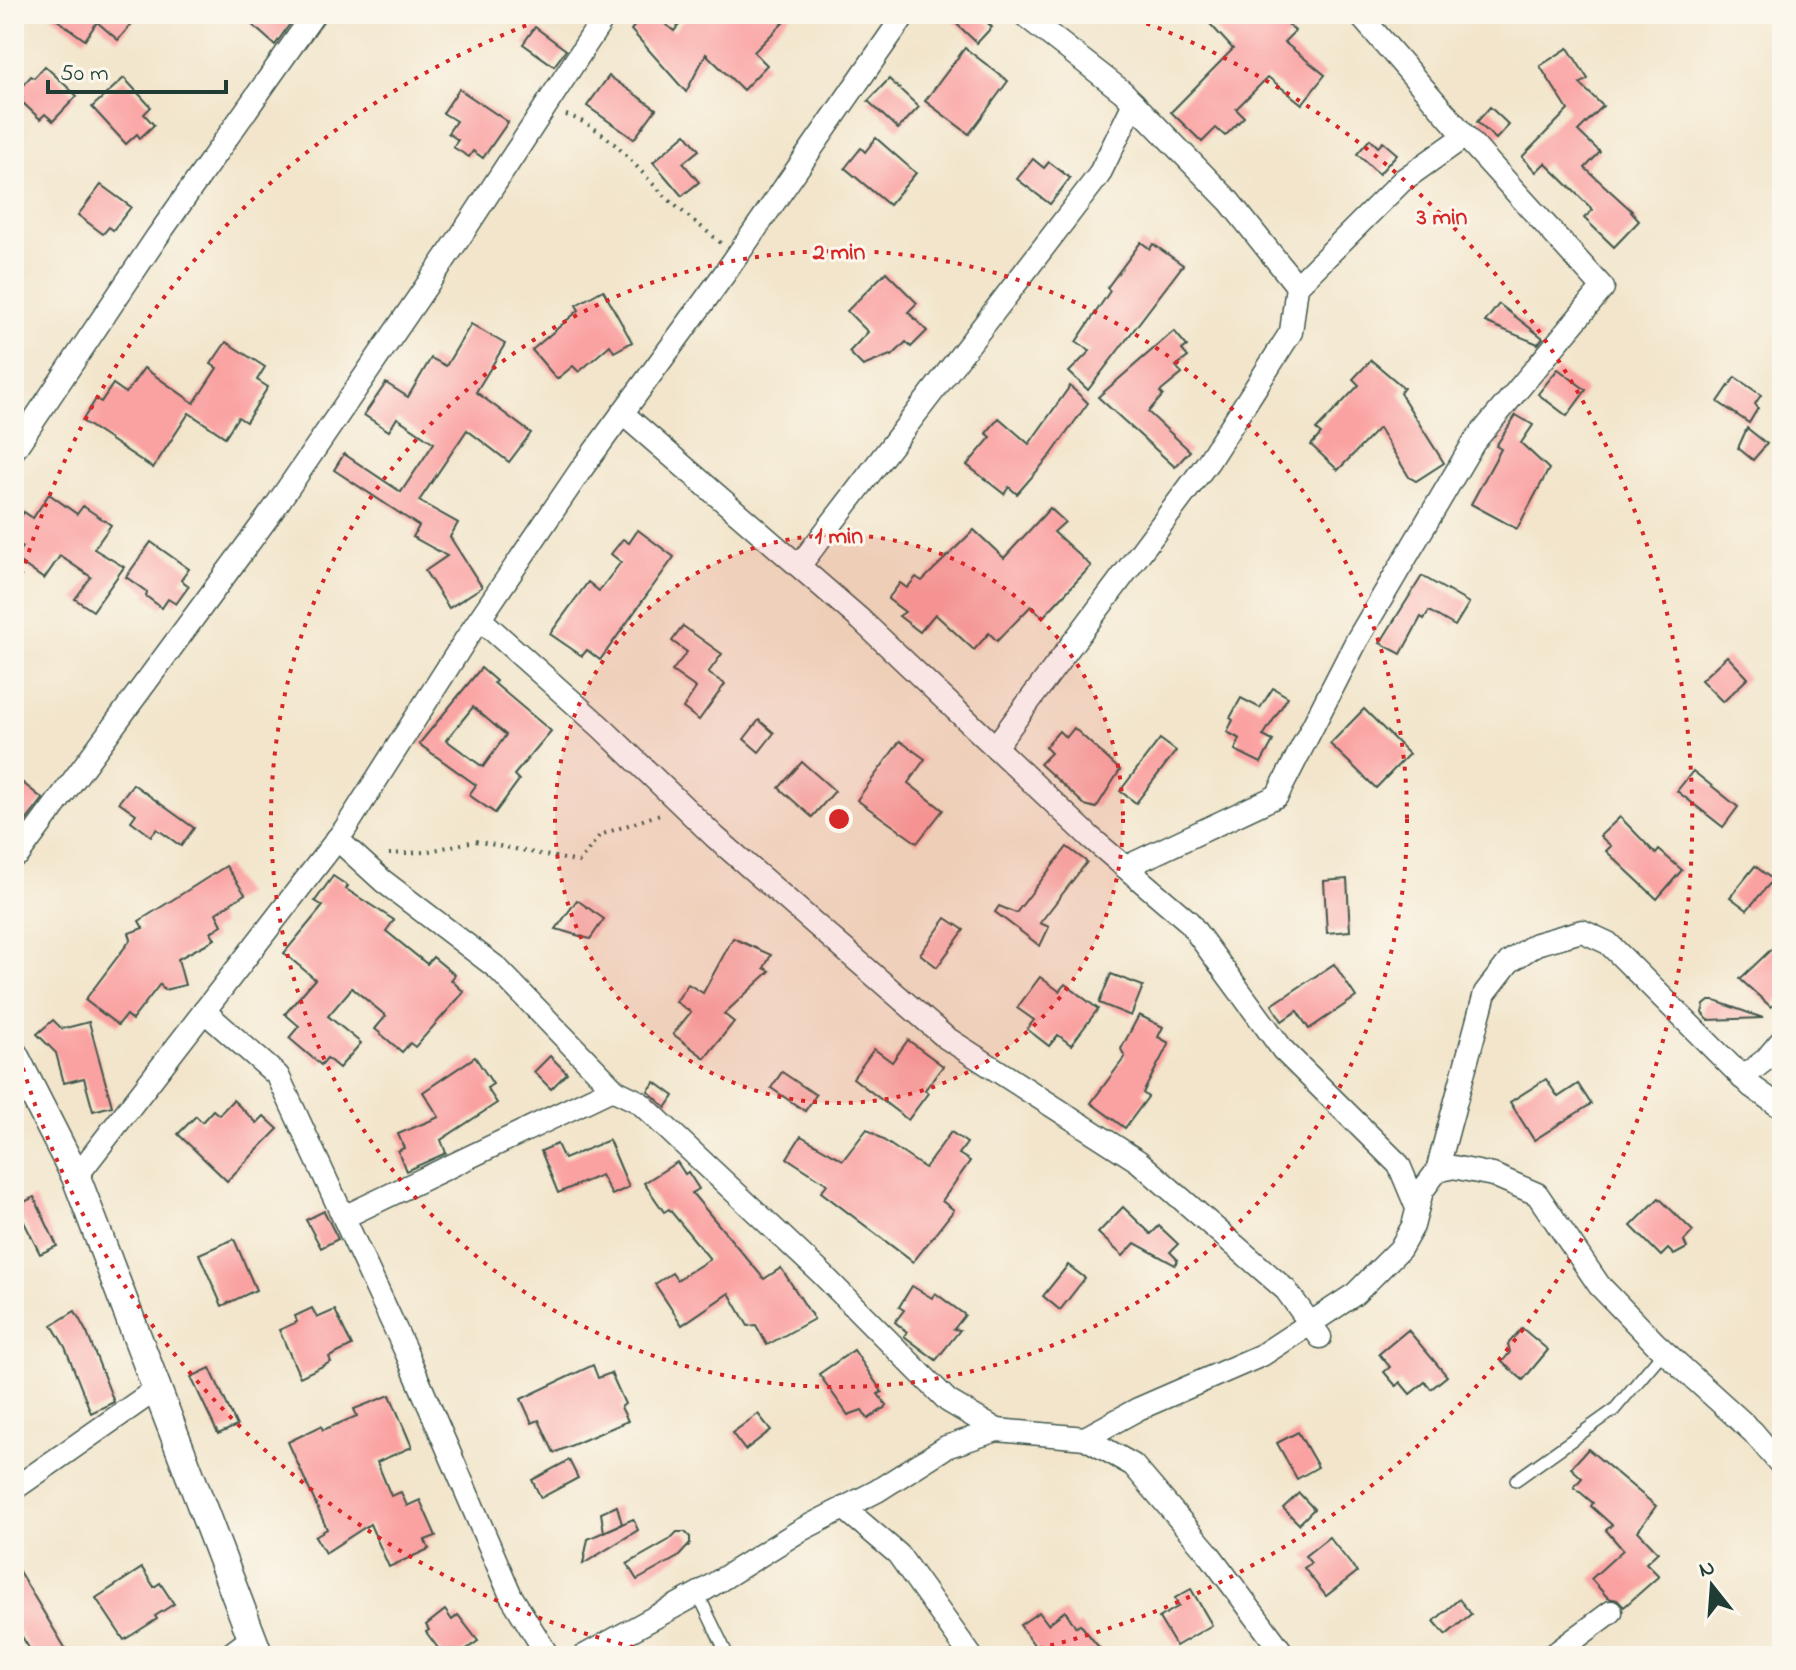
<svg xmlns="http://www.w3.org/2000/svg" width="1796" height="1670" viewBox="0 0 1796 1670" font-family="'Indie Flower',sans-serif">
<style>
.building{fill:#faa1a1;fill-rule:evenodd}
.lines{fill:none;stroke-linecap:round;stroke-linejoin:round}
.service-casing{stroke:#3f564b;stroke-width:14}
.minor-casing{stroke:#3f564b;stroke-width:25}
.tertiary-casing{stroke:#3f564b;stroke-width:31}
.path{stroke:#3f564b;stroke-width:4;stroke-dasharray:2 6;stroke-linecap:butt}
.service{stroke:#fff;stroke-width:11}
.minor{stroke:#fff;stroke-width:22}
.tertiary{stroke:#fff;stroke-width:28}
.ring{fill:none;stroke:#d62828;stroke-width:4;stroke-dasharray:4 8}
.centre{fill:#d62828;stroke:#fbf7ec;stroke-width:4}
.ring-label{font-size:24px;text-anchor:middle;font-weight:bold;fill:#d62828;stroke:#fbf7ec;stroke-width:6;stroke-linejoin:round;paint-order:stroke}
</style>
<rect width="100%" height="100%" fill="#fbf7ec"/>
<filter id="ink" filterUnits="userSpaceOnUse"><feTurbulence type="fractalNoise" baseFrequency=".0125" numOctaves="2"/><feDisplacementMap in="SourceGraphic" scale="16" xChannelSelector="R" yChannelSelector="G"/><feConvolveMatrix kernelMatrix="1 2 1 2 8 2 1 2 1" color-interpolation-filters="sRGB"/></filter>
<filter id="wash" filterUnits="userSpaceOnUse"><feTurbulence type="fractalNoise" baseFrequency=".006" numOctaves="4" result="noise"/><feDisplacementMap in="SourceGraphic" scale="32" xChannelSelector="R" yChannelSelector="G"/><feGaussianBlur stdDeviation="1.8" result="paint"/><feColorMatrix in="noise" values="0 0 0 0 0 0 0 0 0 0 0 0 0 0 0 0 0 1.4 0 .05"/><feComposite in="paint" operator="in"/></filter>
<g filter="url(#wash)">
<rect width="100%" height="100%" fill="#f2e5cb"/>
<g id="blocks">
<g class="building">
<polygon points="49,14 140,14 118,40 97,22 85,40"/>
<polygon points="240,14 297,14 275,45"/>
<polygon points="644,14 653,14 674,31 688,14 792,14 754,52 767,65 743,90 706,54 686,92 631,30"/>
<polygon points="946,14 978,14 992,27 977,43"/>
<polygon points="1201,14 1278,14 1295,31 1284,42 1325,75 1302,104 1268,77 1236,109 1244,117 1225,136 1216,128 1202,142 1171,112 1233,49"/>
<polygon points="535,27 566,50 554,66 523,44"/>
<polygon points="965,48 1008,81 969,134 925,101"/>
<polygon points="1568,48 1588,79 1580,84 1603,106 1578,131 1600,152 1585,168 1632,211 1631,212 1639,221 1614,247 1584,218 1593,210 1545,163 1536,172 1522,157 1568,110 1540,66"/>
<polygon points="45,66 77,96 53,121 45,114 40,119 21,101 23,98 17,92 31,76 34,78"/>
<polygon points="609,76 656,109 634,139 587,106"/>
<polygon points="124,78 151,107 144,114 154,125 140,138 137,134 126,144 92,107"/>
<polygon points="889,79 919,107 898,129 868,101"/>
<polygon points="459,89 508,122 483,158 473,151 469,157 453,147 458,140 448,133 456,121 443,113"/>
<polygon points="1490,107 1509,125 1496,139 1477,122"/>
<polygon points="686,134 699,150 683,163 699,182 682,196 653,162"/>
<polygon points="876,138 916,173 889,205 845,168 861,148 865,152"/>
<polygon points="1370,139 1378,147 1383,142 1397,154 1379,174 1357,154"/>
<polygon points="1033,159 1044,168 1049,162 1070,178 1050,204 1017,179"/>
<polygon points="101,185 131,207 113,230 109,227 103,234 78,215"/>
<polygon points="1141,242 1150,249 1153,244 1183,265 1088,390 1069,372 1090,351 1076,342 1110,291 1107,288"/>
<polygon points="886,272 917,303 908,312 927,331 911,347 906,342 892,356 890,355 863,366 849,352 868,332 847,311"/>
<polygon points="603,290 632,342 614,352 610,345 579,372 573,366 557,379 532,350 579,310 576,305"/>
<polygon points="1499,304 1543,338 1538,344 1485,322"/>
<polygon points="471,324 505,344 476,392 531,433 509,462 467,430 419,501 458,523 450,537 482,587 449,608 425,571 447,556 413,537 419,526 334,470 344,454 401,492 434,443 397,418 389,431 364,415 386,383 408,397 431,358 446,366"/>
<polygon points="1174,331 1187,346 1182,350 1188,357 1176,366 1182,374 1160,392 1163,395 1148,412 1190,451 1175,467 1098,397"/>
<polygon points="226,342 265,367 257,380 268,387 246,422 238,417 225,437 189,413 153,468 82,421 96,399 101,402 113,384 126,393 144,368 194,403 217,368 211,364"/>
<polygon points="1371,360 1404,388 1400,393 1444,463 1416,481 1409,477 1379,428 1338,470 1311,445 1321,434 1316,430 1359,385 1353,379"/>
<polygon points="1558,369 1586,390 1567,416 1538,394"/>
<polygon points="1735,377 1761,395 1755,404 1758,408 1749,423 1718,402"/>
<polygon points="1070,386 1088,403 1051,455 1017,494 1009,487 1004,494 967,465 991,437 986,433 999,418 1029,444"/>
<polygon points="1516,415 1533,425 1521,443 1549,469 1517,529 1471,504 1501,449 1496,446"/>
<polygon points="1747,428 1767,444 1753,460 1738,448"/>
<polygon points="49,494 77,514 83,506 111,525 94,549 124,567 93,611 75,599 91,577 60,556 44,579 14,558 22,547 14,542 14,527 24,512 33,518"/>
<polygon points="1050,508 1065,522 1054,532 1091,566 1043,617 1031,606 997,641 989,633 974,650 935,614 920,632 899,616 905,612 888,599 900,583 907,588 916,577 922,581 974,530 1004,558"/>
<polygon points="638,530 674,557 600,660 587,650 582,656 550,634 588,582 599,591 621,562 611,554 623,539 629,543"/>
<polygon points="151,542 189,569 181,580 189,586 176,604 168,599 162,608 146,596 147,592 126,577"/>
<polygon points="1422,576 1469,603 1455,626 1429,611 1424,619 1421,617 1401,654 1380,643"/>
<polygon points="683,626 722,654 708,673 725,684 699,720 683,708 696,688 672,671 687,652 672,641"/>
<polygon points="1727,656 1748,678 1723,702 1701,680"/>
<path d="M481,668l15,13 -2,2 57,48 -37,44 5,5 -24,33 -26,-18 7,-10 -57,-41zM473,707l33,28 -23,32 -37,-27z"/>
<polygon points="1273,688 1288,697 1263,736 1273,741 1261,763 1235,750 1240,739 1227,732 1233,720 1230,718 1241,698 1260,708"/>
<polygon points="1364,709 1409,754 1376,788 1330,744"/>
<polygon points="759,720 774,733 759,752 744,739"/>
<polygon points="1074,728 1120,770 1096,808 1085,805 1040,764 1051,753 1045,747 1059,731 1066,738"/>
<polygon points="1160,739 1176,751 1136,803 1120,791"/>
<polygon points="900,741 925,759 908,783 943,810 917,843 857,800"/>
<polygon points="802,762 835,791 812,817 779,788"/>
<polygon points="1693,771 1738,807 1723,827 1677,791"/>
<polygon points="14,776 43,799 26,821 14,812"/>
<polygon points="133,784 194,828 181,846 157,829 151,836 131,821 136,814 119,802"/>
<polygon points="1620,817 1656,854 1659,850 1682,870 1657,899 1606,851 1611,846 1600,836"/>
<polygon points="1067,847 1087,862 1040,923 1049,927 1040,946 995,912 999,906 1016,913"/>
<polygon points="226,866 245,894 216,913 222,925 211,932 215,939 178,959 185,985 164,990 160,984 132,1020 126,1015 118,1025 85,1000 131,939 129,933 143,928 139,921"/>
<polygon points="1755,866 1773,880 1747,910 1730,897"/>
<polygon points="333,876 348,886 346,889 394,920 386,931 427,964 433,957 455,975 451,980 464,992 415,1047 410,1043 402,1052 375,1029 386,1016 352,988 328,1016 361,1043 339,1068 327,1058 321,1065 289,1038 299,1026 285,1014 315,979 284,953 323,906 315,901"/>
<polygon points="1347,879 1350,931 1327,933 1324,881"/>
<polygon points="577,900 604,919 590,939 556,929"/>
<polygon points="946,918 964,930 937,967 920,954"/>
<polygon points="733,938 771,955 764,968 770,971 724,1014 734,1022 705,1058 673,1034 691,1012 676,1002 688,984 703,993"/>
<polygon points="1782,939 1782,996 1771,1007 1740,979"/>
<polygon points="1334,964 1356,997 1309,1029 1297,1011 1282,1021 1272,1005"/>
<polygon points="1111,974 1143,986 1131,1016 1099,1003"/>
<polygon points="1040,977 1059,991 1065,984 1098,1009 1071,1045 1058,1035 1049,1046 1027,1029 1034,1020 1017,1008"/>
<polygon points="1709,1001 1715,1001 1763,1018 1708,1020 1702,1013 1704,1005"/>
<polygon points="1139,1015 1163,1027 1158,1037 1169,1043 1143,1093 1148,1097 1125,1128 1091,1103 1125,1057 1121,1049"/>
<polygon points="53,1020 62,1029 89,1022 112,1106 93,1111 84,1078 64,1083 56,1053 37,1034"/>
<polygon points="908,1040 943,1066 925,1090 928,1093 908,1120 853,1078 874,1049 892,1062"/>
<polygon points="550,1056 567,1073 551,1089 534,1072"/>
<polygon points="475,1057 493,1084 487,1088 497,1103 441,1140 446,1153 406,1171 398,1151 404,1148 398,1134 439,1117 423,1092"/>
<polygon points="782,1072 816,1095 805,1111 771,1088"/>
<polygon points="1546,1079 1558,1097 1578,1084 1591,1104 1534,1140 1510,1102"/>
<polygon points="655,1082 674,1096 666,1108 648,1091"/>
<polygon points="233,1100 257,1123 264,1116 278,1129 227,1181 178,1134 196,1116 202,1122 213,1110 219,1115"/>
<polygon points="867,1129 925,1168 951,1132 967,1143 959,1154 970,1161 942,1201 954,1210 913,1262 821,1192 827,1184 787,1158 801,1136 843,1160"/>
<polygon points="609,1140 629,1187 612,1195 601,1175 558,1193 541,1151 557,1144 564,1159"/>
<polygon points="677,1162 685,1174 688,1172 699,1189 692,1193 764,1279 781,1268 814,1319 767,1345 756,1325 748,1326 729,1293 682,1325 655,1284 672,1273 677,1280 710,1259 669,1209 664,1212 644,1183"/>
<polygon points="34,1197 57,1246 40,1254 16,1206"/>
<polygon points="1659,1198 1693,1231 1684,1241 1687,1248 1674,1255 1668,1249 1661,1256 1631,1226"/>
<polygon points="1123,1207 1151,1234 1159,1226 1178,1244 1170,1252 1178,1260 1175,1265 1135,1243 1123,1256 1098,1233"/>
<polygon points="324,1211 338,1239 321,1248 306,1220"/>
<polygon points="234,1239 256,1290 222,1306 199,1254"/>
<polygon points="1068,1265 1085,1278 1060,1310 1043,1296"/>
<polygon points="912,1286 932,1298 935,1293 965,1315 954,1329 960,1330 936,1360 904,1336 907,1332 895,1322 904,1310 899,1307"/>
<polygon points="312,1308 317,1318 335,1310 352,1346 329,1357 331,1362 300,1377 279,1330 297,1322 295,1316"/>
<polygon points="75,1311 87,1333 114,1402 91,1413 65,1347 52,1325"/>
<polygon points="1522,1328 1548,1350 1523,1380 1502,1362 1510,1352 1508,1344"/>
<polygon points="1408,1330 1447,1376 1431,1389 1425,1382 1410,1394 1400,1382 1396,1386 1384,1372 1390,1367 1379,1354"/>
<polygon points="854,1350 882,1392 878,1394 887,1406 868,1419 862,1410 848,1415 819,1374"/>
<polygon points="593,1365 598,1378 611,1373 625,1404 621,1407 628,1421 554,1453 539,1420 532,1423 521,1399"/>
<polygon points="210,1368 237,1426 218,1434 191,1377"/>
<polygon points="390,1395 412,1447 377,1462 391,1496 401,1492 407,1506 420,1500 436,1536 425,1540 429,1549 389,1567 370,1524 325,1553 315,1536 327,1529 288,1442 321,1426 323,1430 357,1416 354,1409"/>
<polygon points="758,1414 771,1430 745,1450 732,1433"/>
<polygon points="1298,1432 1318,1467 1297,1479 1277,1443"/>
<polygon points="1588,1449 1656,1506 1638,1531 1658,1552 1646,1563 1659,1576 1624,1607 1617,1600 1608,1598 1591,1579 1623,1550 1606,1530 1612,1525 1591,1506 1593,1503 1574,1487 1582,1478 1571,1468"/>
<polygon points="569,1460 578,1478 541,1498 532,1480"/>
<polygon points="1299,1493 1314,1509 1299,1524 1283,1508"/>
<polygon points="617,1506 622,1524 604,1532 601,1513"/>
<polygon points="633,1519 638,1530 583,1564 588,1539"/>
<polygon points="677,1532 685,1532 690,1537 690,1544 678,1557 637,1580 627,1564 669,1540"/>
<polygon points="1329,1537 1357,1572 1326,1596 1304,1568 1311,1563 1305,1556"/>
<polygon points="14,1563 70,1656 34,1656 14,1624"/>
<polygon points="142,1568 154,1587 160,1583 174,1604 155,1616 157,1619 124,1640 96,1598"/>
<polygon points="1191,1589 1212,1625 1176,1646 1159,1618 1179,1606 1175,1598"/>
<polygon points="1459,1599 1471,1614 1446,1635 1434,1621"/>
<polygon points="445,1610 452,1620 458,1615 478,1641 457,1656 444,1656 426,1632 429,1630 426,1625"/>
<polygon points="1065,1611 1076,1627 1080,1624 1106,1656 1042,1656 1020,1625 1039,1612 1048,1624"/>
</g>
</g>
</g>
<g filter="url(#ink)">
<use href="#blocks" fill-opacity="0" stroke="#3f564b" stroke-width="2"/>
<g class="lines">
<defs>
<g id="service">
<polyline points="1516,1480 1614,1410 1664,1351"/>
<polyline points="698,1594 728,1656"/>
</g>
<g id="minor">
<polyline points="1359,14 1465,136"/>
<polyline points="622,413 861,620 1090,837 1188,921 1283,1050 1399,1165 1417,1208"/>
<polyline points="14,450 157,237 314,14"/>
<polyline points="799,566 1099,175 1134,103"/>
<polyline points="480,619 602,728 715,837 945,1037 1138,1161 1286,1290 1320,1337"/>
<polyline points="995,747 1208,462 1291,332 1297,286 1229,201 1123,92 1023,14"/>
<polyline points="337,839 383,881 497,968 616,1091"/>
<polyline points="19,854 273,510 462,234 606,14"/>
<polyline points="1126,867 1277,796 1357,640 1474,442 1603,288 1465,136 1403,180 1297,286"/>
<polyline points="204,1011 278,1076 406,1352 511,1596 548,1656"/>
<polyline points="1742,1078 1765,1060 1782,1040"/>
<polyline points="1437,1171 1485,993 1509,962 1536,944 1582,931 1608,943 1751,1086 1782,1108"/>
<polyline points="76,1177 345,829 466,639 580,471 725,273 905,14"/>
<polyline points="344,1217 612,1089 639,1102 822,1274 948,1401 997,1430"/>
<polyline points="1085,1438 1138,1409 1262,1355 1355,1294 1400,1249 1413,1226 1422,1191 1437,1171 1453,1167 1493,1175 1537,1194 1599,1285 1655,1343 1753,1432 1782,1466"/>
<polyline points="14,1489 158,1388"/>
<polyline points="844,1508 898,1554 971,1656"/>
<polyline points="228,1656 252,1638"/>
<polyline points="584,1656 701,1592 801,1530 877,1491 946,1447 997,1430 1085,1438 1133,1465 1209,1554 1285,1656"/>
<polyline points="1552,1656 1611,1612"/>
</g>
<polyline id="tertiary" points="14,1055 76,1177 259,1656"/>
</defs>
<use href="#service" class="service-casing"/>
<use href="#minor" class="minor-casing"/>
<use href="#tertiary" class="tertiary-casing"/>
<g class="path">
<path d="M566,115c41,13 63,45 92,74 19,20 42,36 63,54"/>
<polyline points="389,854 425,852 475,841 579,862 600,835 660,814"/>
</g>
<use href="#service" class="service"/>
<use href="#minor" class="minor"/>
<use href="#tertiary" class="tertiary"/>
</g>
</g>
<circle cx="839" cy="819" r="284" fill="#d62828" fill-opacity=".12"/>
<g class="ring">
<circle cx="839" cy="819" r="284"/>
<circle cx="839" cy="819" r="568"/>
<path d="M669 1655A853 853 0 0 1 15 1040M15 598A853 853 0 0 1 554 15M1124 15A853 853 0 0 1 1009 1655"/>
</g>
<circle cx="839" cy="819" r="12" class="centre"/>
<g class="ring-label">
<text x="1442" y="224">3 min</text>
<text x="839" y="259">2 min</text>
<text x="839" y="543">1 min</text>
</g>
<rect width="1796" height="1670" fill="none" stroke="#fbf7ec" stroke-width="48"/>
<g transform="translate(1712 1586) rotate(343)" stroke="#fbf7ec" stroke-width="6" paint-order="stroke">
<path d="M0-6L14 30L0 20L-14 30Z" fill="#1f3d34"/>
<text y="-12" font-size="22" font-weight="bold" text-anchor="middle" fill="#1f3d34">N</text>
</g>
<path d="M48 80v12h178v-12" fill="none" stroke="#1f3d34" stroke-width="4"/>
<text x="60" y="80" font-size="24" fill="#1f3d34" stroke="#fbf7ec" stroke-width="6" paint-order="stroke">50 m</text>
</svg>
